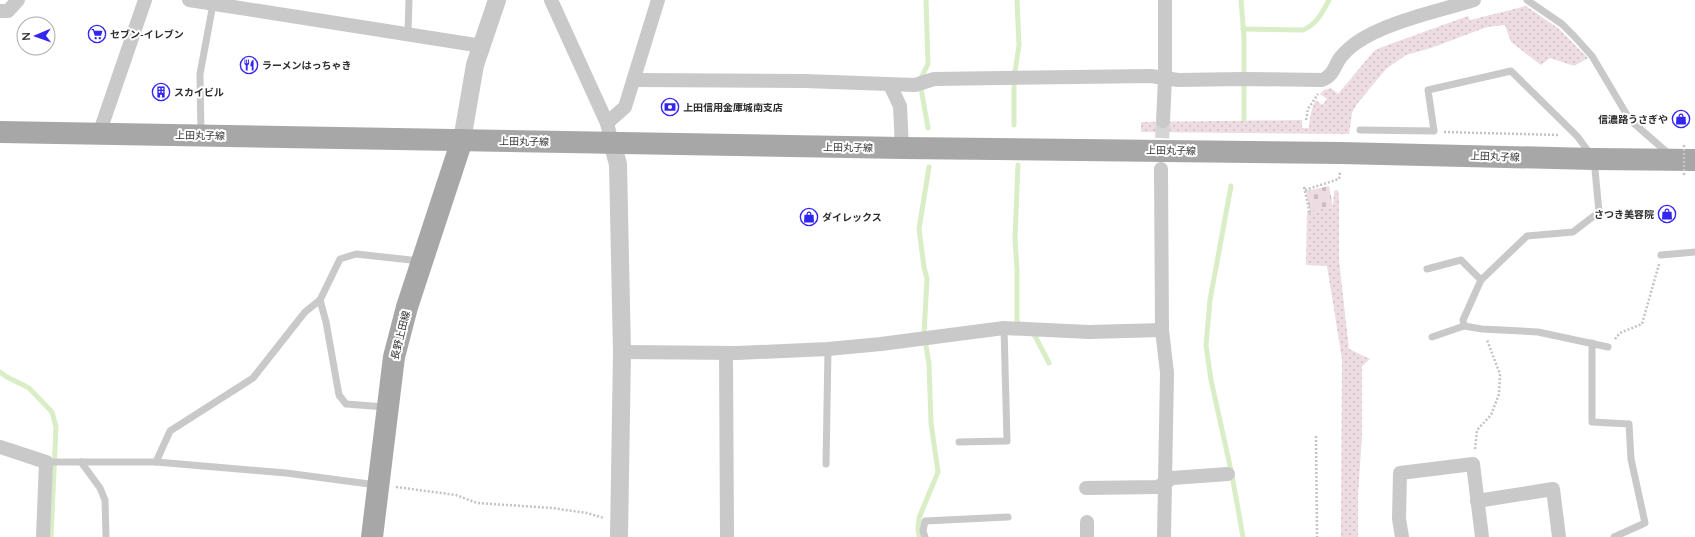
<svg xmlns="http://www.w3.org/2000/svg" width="1695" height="537" viewBox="0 0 1695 537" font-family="Lato,'Noto Sans JP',sans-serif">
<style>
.grass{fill:url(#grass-dots)}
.cemetery{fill:url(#cemetery-stones)}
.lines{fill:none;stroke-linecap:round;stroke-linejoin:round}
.stream{stroke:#d9eec6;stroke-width:5}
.minor-tunnel{stroke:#d5d5d5;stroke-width:14;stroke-dasharray:14 7;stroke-linecap:butt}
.path{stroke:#c3c3c3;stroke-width:2.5;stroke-dasharray:2 2;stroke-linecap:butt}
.service{stroke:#c9c9c9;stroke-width:7}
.minor{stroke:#c9c9c9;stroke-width:14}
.tertiary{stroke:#c9c9c9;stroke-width:18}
.primary{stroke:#a7a7a7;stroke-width:22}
.path-bridge{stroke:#c3c3c3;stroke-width:2.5;stroke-dasharray:2 2;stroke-linecap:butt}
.labels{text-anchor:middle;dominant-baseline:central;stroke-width:4;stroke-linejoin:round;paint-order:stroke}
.poi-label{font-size:10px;font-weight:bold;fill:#2f2f2f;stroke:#fff;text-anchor:start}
.street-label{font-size:10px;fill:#2f2f2f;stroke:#fff}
</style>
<defs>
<pattern id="grass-dots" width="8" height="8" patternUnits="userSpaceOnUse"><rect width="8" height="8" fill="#eddce2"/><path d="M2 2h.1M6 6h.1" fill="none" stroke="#ccbdc2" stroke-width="1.8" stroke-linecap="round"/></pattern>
<pattern id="cemetery-stones" width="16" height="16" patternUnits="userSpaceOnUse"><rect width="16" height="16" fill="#eddce2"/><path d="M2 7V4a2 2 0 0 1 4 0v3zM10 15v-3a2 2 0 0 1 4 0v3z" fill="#ccbdc2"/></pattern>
</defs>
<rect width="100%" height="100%" fill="#fff"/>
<g class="grass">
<path d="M1526,6l33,23 29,29 -14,8 -24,-8 -9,7 -30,-23 -6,-17 -18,2 -56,21 -25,7 -20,14 -29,35 -5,9 -3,21 -208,-2v-10l161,-2v8h7c1,-11 2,-19 7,-28l6,5 5,-6 -7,-5 4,-4 7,-2 7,6 36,-43 8,-4 86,-31 2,4z"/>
<polygon points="1338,190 1339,197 1339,260 1349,349 1370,359 1362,366 1362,436 1358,495 1358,537 1341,537 1342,359 1327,266 1306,265 1307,211 1333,207 1334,191"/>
</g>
<polygon class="cemetery" points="1329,186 1333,207 1310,211 1306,191"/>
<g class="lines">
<g class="stream">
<polyline points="1241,0 1244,37 1244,119"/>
<path d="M1243,29l60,1c14,-6 19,-17 26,-30"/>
<polyline points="1015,72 1019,45 1017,0"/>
<polyline points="921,78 928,64 926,0"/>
<polyline points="1014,84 1014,125"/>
<polyline points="921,88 928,128"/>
<polyline points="1018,165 1015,238 1017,271 1017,322 1022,326"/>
<polyline points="1231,186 1210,300 1206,345 1211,380 1232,475 1243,537"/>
<polyline points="1032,333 1035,336 1049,363"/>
<polyline points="0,372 7,377 29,388 52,412 56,427 51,537"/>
<polyline points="919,537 918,528 919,518 938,472 931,423 929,364 924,333 927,279 924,267 919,229 929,167"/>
</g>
<polyline class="minor-tunnel" points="1161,159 1163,121"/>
<g class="path">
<polyline points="1306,120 1308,109 1318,94"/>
<polyline points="1444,132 1559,135"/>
<polyline points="1304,187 1310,214"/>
<polyline points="1305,190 1339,179 1340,172"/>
<polyline points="1615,339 1620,333 1642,324 1659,264"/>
<polyline points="1316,436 1317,537"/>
<polyline points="1475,449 1477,430 1491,415 1499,394 1500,374 1487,340"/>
<polyline points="396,487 456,495 477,503 552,508 587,513 604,518"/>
</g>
<g class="service">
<polyline points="1527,0 1562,24 1574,36 1592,56 1630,120 1669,154"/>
<polyline points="408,34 409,0"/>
<polyline points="1360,130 1434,131 1428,90 1511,71 1577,136 1594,159 1599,212 1573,232 1527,236 1481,280 1463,320 1464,326"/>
<polyline points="201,133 200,74 213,4"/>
<polyline points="1661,255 1695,252"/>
<polyline points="1427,269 1461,260 1481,280"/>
<polyline points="320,300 326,322 339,395 346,404 385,407"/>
<polyline points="1432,337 1464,326 1482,329 1538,332 1608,347"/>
<polyline points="1592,343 1592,422 1629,424 1631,459 1645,523 1614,537"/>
<polyline points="959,442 1007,441 1004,328"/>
<polyline points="46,462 156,462 286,473 377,485"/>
<polyline points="81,462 100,488 105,500 106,537"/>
<polyline points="156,462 170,431 253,378 305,312 320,300 340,259 356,254 420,261"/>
<polyline points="826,464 828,349"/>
<polyline points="925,537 923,531 925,521 1008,517"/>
</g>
<g class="minor">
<polyline points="189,0 482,46"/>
<polyline points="551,0 607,123 612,143"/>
<polyline points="0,11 8,11 18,0"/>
<path d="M634,80l171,1 110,4 19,-6 217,-3 27,4 64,-1 80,1c11,-4 12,-13 18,-22 5,-6 10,-11 16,-15 29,-21 83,-32 118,-43"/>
<polyline points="890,85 900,106 902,148"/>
<polyline points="1163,121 1165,79 1165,0"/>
<polyline points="607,123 625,107 658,0"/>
<polyline points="99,134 145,0"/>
<polyline points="1161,169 1162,330 1167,373 1164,537"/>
<polyline points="622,352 737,353 828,349 881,344 1004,328 1089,332 1162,330"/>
<polyline points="726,353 727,537"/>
<polyline points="0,447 46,462 43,537"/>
<polyline points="1086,488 1158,487 1172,478 1228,474"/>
<polyline points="1477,501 1553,489 1559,537"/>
<polyline points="1087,522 1087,537"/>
<polyline points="1402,537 1399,519 1400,473 1473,464 1482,537"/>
</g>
<g class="tertiary">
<polyline points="462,140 475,65 497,0"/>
<polyline points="612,143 618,164 622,352 619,537"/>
</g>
<g class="primary">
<polyline points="0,132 902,148 1341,153 1594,159 1695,160"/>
<polyline points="372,537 394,357 407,307 462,140"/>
</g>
<polyline class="path-bridge" points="1684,175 1684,143"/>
</g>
<defs>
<symbol id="supermarket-ring" viewBox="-11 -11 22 22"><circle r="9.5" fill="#fff" stroke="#3325f2" stroke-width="1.5"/><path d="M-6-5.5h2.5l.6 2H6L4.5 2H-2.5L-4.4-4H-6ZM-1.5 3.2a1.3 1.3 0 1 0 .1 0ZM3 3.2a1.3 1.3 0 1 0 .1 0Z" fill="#3325f2"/></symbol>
<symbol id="restaurant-ring" viewBox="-11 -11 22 22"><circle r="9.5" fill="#fff" stroke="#3325f2" stroke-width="1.5"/><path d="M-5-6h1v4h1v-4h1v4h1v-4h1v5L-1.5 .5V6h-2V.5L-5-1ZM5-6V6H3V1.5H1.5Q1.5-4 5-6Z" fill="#3325f2"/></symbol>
<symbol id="building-ring" viewBox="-11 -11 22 22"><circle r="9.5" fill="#fff" stroke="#3325f2" stroke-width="1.5"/><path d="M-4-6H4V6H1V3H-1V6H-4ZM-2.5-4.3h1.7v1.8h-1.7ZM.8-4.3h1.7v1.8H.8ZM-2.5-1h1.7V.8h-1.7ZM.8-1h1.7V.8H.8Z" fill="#3325f2"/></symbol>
<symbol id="bank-ring" viewBox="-11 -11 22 22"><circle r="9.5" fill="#fff" stroke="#3325f2" stroke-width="1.5"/><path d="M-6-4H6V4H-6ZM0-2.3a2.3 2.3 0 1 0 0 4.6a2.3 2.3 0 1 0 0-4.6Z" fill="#3325f2"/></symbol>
<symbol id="shop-ring" viewBox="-11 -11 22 22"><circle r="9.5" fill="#fff" stroke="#3325f2" stroke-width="1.5"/><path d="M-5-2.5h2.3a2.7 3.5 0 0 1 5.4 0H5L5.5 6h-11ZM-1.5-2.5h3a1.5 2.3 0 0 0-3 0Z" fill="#3325f2"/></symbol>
</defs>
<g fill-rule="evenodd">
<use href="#supermarket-ring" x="87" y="24" width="20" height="20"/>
<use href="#restaurant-ring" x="239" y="55" width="20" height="20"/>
<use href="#building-ring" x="151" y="82" width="20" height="20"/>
<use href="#bank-ring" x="660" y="97" width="20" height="20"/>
<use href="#shop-ring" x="1671" y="109" width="20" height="20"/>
<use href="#shop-ring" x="1657" y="204" width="20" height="20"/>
<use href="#shop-ring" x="799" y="207" width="20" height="20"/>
</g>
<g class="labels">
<g class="poi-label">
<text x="110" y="34">セブン-イレブン</text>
<text x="262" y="65">ラーメンはっちゃき</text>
<text x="174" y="92">スカイビル</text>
<text x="683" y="107">上田信用金庫城南支店</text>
<text x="1668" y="119" text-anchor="end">信濃路うさぎや</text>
<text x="1654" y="214" text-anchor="end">さつき美容院</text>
<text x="822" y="217">ダイレックス</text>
</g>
<g class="street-label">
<text transform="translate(200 135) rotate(1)">上田丸子線</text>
<text transform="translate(524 141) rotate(1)">上田丸子線</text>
<text transform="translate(848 147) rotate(1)">上田丸子線</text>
<text transform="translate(1171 150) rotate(1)">上田丸子線</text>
<text transform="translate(1495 156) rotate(2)">上田丸子線</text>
<text transform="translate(400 335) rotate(-76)">長野上田線</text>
</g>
</g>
<g transform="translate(36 36) rotate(268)"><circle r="19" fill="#ffffff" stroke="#acacac"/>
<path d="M0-3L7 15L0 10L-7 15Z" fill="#3325f2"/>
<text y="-6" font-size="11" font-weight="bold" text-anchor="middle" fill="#2f2f2f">N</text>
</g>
</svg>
